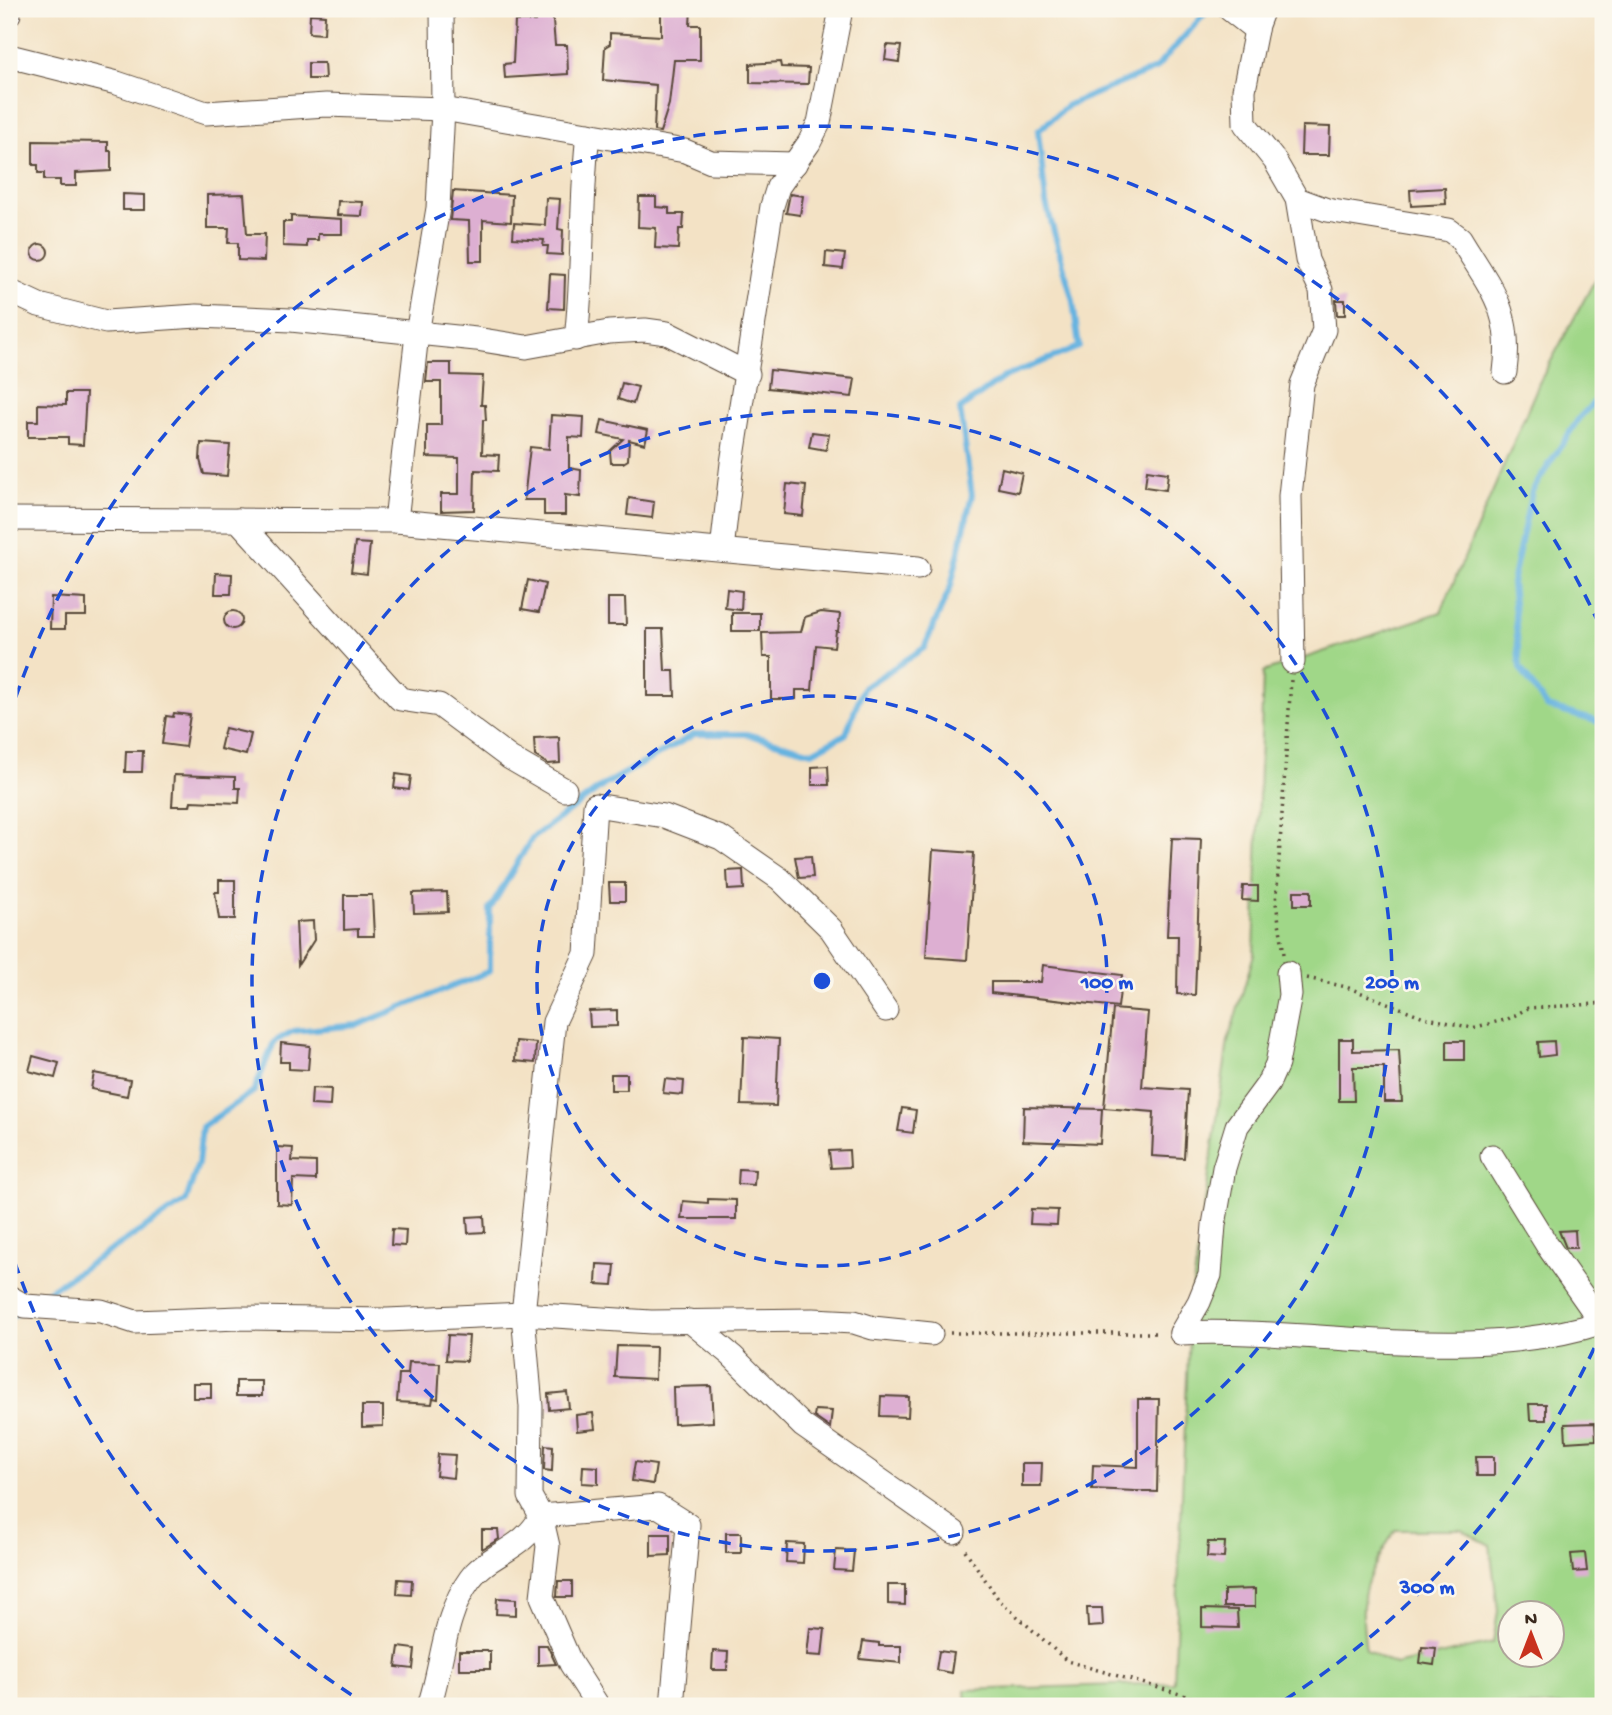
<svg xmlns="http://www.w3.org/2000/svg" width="1612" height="1715" viewBox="0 0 1612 1715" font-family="'Gochi Hand',sans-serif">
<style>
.green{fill:#a0d788;stroke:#6e8053;stroke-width:2;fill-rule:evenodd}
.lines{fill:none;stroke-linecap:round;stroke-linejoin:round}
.stream{stroke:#66b3e0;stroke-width:6}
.building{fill:#ddafd2}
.street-casing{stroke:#574637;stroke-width:25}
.path{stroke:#574637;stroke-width:3.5;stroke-dasharray:2 5;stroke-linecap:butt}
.street{stroke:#fff;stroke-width:23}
.ring{fill:none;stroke:#1d4ed8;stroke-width:3.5;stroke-dasharray:12 9}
.centre{fill:#1d4ed8;stroke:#fbf7ec;stroke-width:3.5}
.ring-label{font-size:21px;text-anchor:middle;font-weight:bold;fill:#1d4ed8;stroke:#fbf7ec;stroke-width:5;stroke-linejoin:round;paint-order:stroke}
</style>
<rect width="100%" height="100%" fill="#fbf7ec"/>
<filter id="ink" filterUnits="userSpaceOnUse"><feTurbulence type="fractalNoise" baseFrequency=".0143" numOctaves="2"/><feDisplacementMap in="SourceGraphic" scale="14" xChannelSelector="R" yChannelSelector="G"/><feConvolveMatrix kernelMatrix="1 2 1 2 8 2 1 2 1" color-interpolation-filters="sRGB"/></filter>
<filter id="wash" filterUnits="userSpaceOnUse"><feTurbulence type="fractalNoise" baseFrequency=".00686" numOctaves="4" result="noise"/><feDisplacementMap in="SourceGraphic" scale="28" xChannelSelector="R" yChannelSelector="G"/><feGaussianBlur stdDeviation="1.57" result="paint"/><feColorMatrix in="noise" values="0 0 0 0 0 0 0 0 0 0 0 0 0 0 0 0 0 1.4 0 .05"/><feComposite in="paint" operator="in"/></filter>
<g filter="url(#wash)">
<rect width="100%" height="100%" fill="#f3e2c5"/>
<path class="green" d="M1603,265v1441h-637l-1,-16 209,-7 16,-376 38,-266 26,-87 9,-282 178,-60 98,-229zM1395,1530h66l29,15 8,66 -5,32 -98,22 -29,-15c-9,-61 0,-69 29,-120zM1510,1614h42v42h-42z"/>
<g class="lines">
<g class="stream">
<polyline points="1603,393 1579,418 1532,491 1512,583 1520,668 1547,707 1603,723"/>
<polyline points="36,1299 186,1201 198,1164 202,1127 254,1091 274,1042 293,1031 358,1025 490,971 490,909 532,838 604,785 695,734 746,734 812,752 846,734 863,688 924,648 951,586 972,495 960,409 1004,377 1079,347 1073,301 1046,203 1038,131 1068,105 1155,69 1209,9"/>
<polyline points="9,1318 22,1309"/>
</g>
</g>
<g id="blocks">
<g class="building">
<polygon points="535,9 552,9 555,45 567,45 568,74 505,78 504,64 513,63 515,21 535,21"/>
<polygon points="661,9 691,9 690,25 700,25 700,60 674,60 669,104 660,132 654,131 656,85 603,80 605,47 610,44 610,33 661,36"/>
<polygon points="310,14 325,15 324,34 309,33"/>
<polygon points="887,45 901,46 899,62 885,60"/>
<polygon points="780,62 781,67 809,68 808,84 750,83 750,64"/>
<polygon points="308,63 324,63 325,79 308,79"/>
<polygon points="1302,126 1330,127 1329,155 1301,155"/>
<polygon points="33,141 108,142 108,151 111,151 111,171 76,173 76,186 60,186 60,180 44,180 44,173 38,173 38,165 33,165"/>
<polygon points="1445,188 1446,204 1411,206 1410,190"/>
<polygon points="453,191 512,195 511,222 483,220 483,261 470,261 469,221 450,220"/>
<polygon points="123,194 145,195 145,210 123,210"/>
<polygon points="244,194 247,234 265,234 264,261 238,260 238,243 228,243 229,228 207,228 207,195"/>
<polygon points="790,194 803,196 800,215 786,213"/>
<polygon points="639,197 656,197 656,207 669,208 669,214 684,214 683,229 679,229 678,249 655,248 656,228 638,227"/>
<polygon points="546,198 560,199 558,229 563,230 562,255 547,254 548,246 543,246 544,240 513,238 514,223 545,225"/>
<polygon points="338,201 363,202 362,216 337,215"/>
<polygon points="291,216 342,219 342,234 318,234 318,240 307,240 307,247 283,246 283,222 291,222"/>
<circle cx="40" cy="252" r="8"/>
<polygon points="826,252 845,254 843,269 825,267"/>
<polygon points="550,274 565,275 564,309 548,308"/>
<polygon points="1336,300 1345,300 1345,315 1337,315"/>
<polygon points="428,363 451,363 451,375 483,376 481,405 485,405 486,420 483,420 482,454 499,455 498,471 475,470 474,510 441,511 441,494 459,494 459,458 427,457 427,425 441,425 441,382 426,382"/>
<polygon points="770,370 855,379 852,397 768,388"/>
<polygon points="622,383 638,387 633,404 618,399"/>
<polygon points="66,393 86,393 83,445 68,444 68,437 28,437 28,421 38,421 38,404 66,405"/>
<polygon points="551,415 584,417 583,438 569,437 569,468 581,470 580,497 565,495 565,515 544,515 544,500 524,500 530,447 549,449"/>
<polygon points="602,420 648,430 645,444 629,440 628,460 623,463 611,463 610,451 623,439 599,434"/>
<polygon points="812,432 829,434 826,450 809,447"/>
<polygon points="201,443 230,445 227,476 204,474 200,460"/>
<polygon points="1002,468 1022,473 1018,492 998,488"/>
<polygon points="1147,470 1168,473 1166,490 1145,487"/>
<polygon points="787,484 806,486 803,516 784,514"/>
<polygon points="629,498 654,502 652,518 627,515"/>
<polygon points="355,543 370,544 367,574 351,572"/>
<polygon points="216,573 232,574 231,594 215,594"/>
<polygon points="528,580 545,584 539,612 522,609"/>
<polygon points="727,589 742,591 741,610 725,608"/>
<polygon points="51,597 86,599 86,616 65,616 65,629 50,629"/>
<polygon points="608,598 625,598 626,625 608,625"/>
<circle cx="233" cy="620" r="9"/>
<polygon points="821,612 840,614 838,631 836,631 834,647 816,645 812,690 796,690 796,699 771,699 771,657 763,657 762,633 801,632 805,617"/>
<rect x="732" y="613" width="28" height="18"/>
<polygon points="647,629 663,629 665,671 674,671 675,696 647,696"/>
<polygon points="174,713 190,715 185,747 162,744 166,716 173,717"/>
<polygon points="225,728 251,734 246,755 220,749"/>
<polygon points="559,737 560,763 548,764 535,756 534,738"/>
<polygon points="126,751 143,751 142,772 125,772"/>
<polygon points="828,766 829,785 812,785 812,767"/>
<polygon points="396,774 411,776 409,790 394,788"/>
<polygon points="174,775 235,777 235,788 240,788 239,803 191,801 190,806 172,806"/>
<polygon points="1172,838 1201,839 1195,995 1177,994 1178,936 1167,936"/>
<polygon points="933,850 974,853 967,960 926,957"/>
<polygon points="811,856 813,877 799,878 795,857"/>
<polygon points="743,870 744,889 728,890 727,871"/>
<polygon points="219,880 235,880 235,919 219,919 215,892 219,892"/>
<polygon points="609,883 625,883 625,901 610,901"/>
<polygon points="1243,886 1258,886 1258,901 1242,900"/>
<rect x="1294" y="891" width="17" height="14"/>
<polygon points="447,892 448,912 414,913 413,893"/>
<polygon points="344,895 372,895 374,936 358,936 358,929 344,930"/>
<polygon points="313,921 314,940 298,965 296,922"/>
<polygon points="1043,965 1122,975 1118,1007 991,993 991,982 1041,982"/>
<polygon points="1113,1009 1148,1012 1142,1087 1188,1090 1184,1158 1152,1156 1154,1112 1104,1108"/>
<polygon points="617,1010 617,1026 590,1027 589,1011"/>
<polygon points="744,1037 779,1039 776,1106 741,1105"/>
<polygon points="1339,1039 1353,1039 1353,1051 1399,1050 1402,1102 1384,1102 1384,1067 1353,1067 1354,1101 1339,1101"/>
<polygon points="516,1041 536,1043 535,1063 515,1061"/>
<rect x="1447" y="1041" width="17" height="19"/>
<polygon points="1554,1041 1555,1055 1539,1057 1538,1042"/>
<polygon points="281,1043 310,1046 308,1070 289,1069 289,1062 280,1062"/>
<polygon points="33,1056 59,1063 55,1078 29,1071"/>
<polygon points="94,1073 130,1080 127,1096 91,1089"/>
<rect x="611" y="1074" width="16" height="16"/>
<polygon points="665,1079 684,1081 683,1095 663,1093"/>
<polygon points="312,1088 331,1089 330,1106 311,1105"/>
<polygon points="1024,1107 1102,1109 1100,1144 1023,1141"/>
<polygon points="902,1108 916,1110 913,1133 898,1131"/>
<polygon points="277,1147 293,1148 292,1161 316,1162 316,1180 293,1179 292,1205 277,1204"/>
<polygon points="849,1150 850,1167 831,1168 829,1151"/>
<polygon points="739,1169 755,1170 754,1185 738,1184"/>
<polygon points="708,1199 736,1200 736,1219 681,1219 683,1201 708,1203"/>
<polygon points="1031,1209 1058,1210 1057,1225 1030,1224"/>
<polygon points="484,1216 485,1232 468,1233 467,1217"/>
<polygon points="392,1229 406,1230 405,1246 391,1245"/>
<polygon points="1575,1230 1576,1248 1566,1248 1559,1231"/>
<polygon points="597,1264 615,1265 613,1285 596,1284"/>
<polygon points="448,1335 469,1336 467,1361 446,1360"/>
<polygon points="617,1346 656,1347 655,1379 615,1377"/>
<polygon points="409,1362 440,1363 438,1399 433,1398 432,1404 397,1402 399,1374 408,1374"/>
<rect x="236" y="1381" width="26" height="15"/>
<rect x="193" y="1383" width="18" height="15"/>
<polygon points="711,1386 713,1422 674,1424 673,1387"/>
<polygon points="567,1392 569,1408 549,1410 548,1394"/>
<polygon points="881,1396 909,1397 908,1417 880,1416"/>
<polygon points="1138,1399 1159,1399 1157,1492 1092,1489 1093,1465 1138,1467"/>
<polygon points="1529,1404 1546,1404 1546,1420 1530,1420"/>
<polygon points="362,1406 383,1406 383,1426 362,1427"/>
<polygon points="815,1410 832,1411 830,1428 814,1417"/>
<polygon points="593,1413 595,1429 577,1431 576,1415"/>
<polygon points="1595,1423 1596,1440 1566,1442 1565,1424"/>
<polygon points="545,1445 553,1446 552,1471 544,1470"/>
<polygon points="438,1454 455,1455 453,1478 436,1476"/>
<polygon points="1476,1457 1494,1457 1494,1476 1477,1476"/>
<polygon points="635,1462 656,1465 653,1484 632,1481"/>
<polygon points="1022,1463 1042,1463 1041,1486 1022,1486"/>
<polygon points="583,1466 598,1467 598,1484 582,1483"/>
<polygon points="482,1530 498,1530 499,1539 482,1549"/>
<rect x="726" y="1533" width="15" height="20"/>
<polygon points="651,1534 670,1534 670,1555 651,1556"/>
<polygon points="1208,1542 1225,1542 1224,1558 1207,1557"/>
<polygon points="787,1543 804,1544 803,1563 786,1562"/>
<polygon points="836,1550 854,1551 852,1571 834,1570"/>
<polygon points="1585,1553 1587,1571 1573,1572 1571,1554"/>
<polygon points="398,1579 412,1580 411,1595 397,1594"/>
<polygon points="558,1581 572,1581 572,1597 557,1597"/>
<polygon points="888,1585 905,1585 905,1605 888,1604"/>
<polygon points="1255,1589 1255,1607 1224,1607 1224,1590"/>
<polygon points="497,1598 516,1599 516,1615 496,1614"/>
<polygon points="1087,1608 1102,1608 1103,1626 1088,1627"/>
<polygon points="1202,1609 1237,1610 1238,1628 1202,1627"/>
<polygon points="810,1628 825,1629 822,1656 807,1655"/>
<polygon points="863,1641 879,1643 879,1646 901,1646 901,1663 860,1659"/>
<polygon points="538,1645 547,1645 556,1664 538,1665"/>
<polygon points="399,1647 415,1649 413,1669 396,1667"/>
<polygon points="1422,1647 1436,1648 1434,1665 1420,1663"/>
<rect x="459" y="1651" width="31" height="18"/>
<polygon points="713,1651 728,1652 727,1670 712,1670"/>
<polygon points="939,1651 954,1653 951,1673 936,1670"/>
</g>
</g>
</g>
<g filter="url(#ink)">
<use href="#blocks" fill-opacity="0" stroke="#574637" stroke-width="2"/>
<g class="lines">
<defs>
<g id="street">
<polyline points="442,9 443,109 438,208 417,334 396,521 918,568"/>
<polyline points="1229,9 1256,30"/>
<polyline points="1263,9 1257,25 1244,90 1245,124 1275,161 1297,199 1307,260 1321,290 1324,330 1302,384 1290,496 1293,662"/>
<polyline points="9,14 9,9"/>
<polyline points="9,56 117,83 206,113 326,105 443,109 685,151 711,162 795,164"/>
<path d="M1297,199l30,11 122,20 11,8c30,50 53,72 45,134"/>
<polyline points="9,291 39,305 106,322 197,316 291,320 476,339 526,347 609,332 645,330 667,333 748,374"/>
<path d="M576,339c8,-68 4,-137 12,-205"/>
<polyline points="9,519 396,521"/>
<polyline points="238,520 400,699 439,705 510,758 565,790"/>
<polyline points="722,550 732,463 772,206 778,187 809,143 819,123 841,9"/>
<polyline points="1492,1156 1547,1245 1603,1325"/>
<polyline points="9,1297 25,1306 101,1311 135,1322 239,1318 387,1320 523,1314 651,1322 813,1320 854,1322 873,1328 931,1334"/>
<polyline points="690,1321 732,1356 803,1426 954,1532"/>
<path d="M1181,1333c139,-6 287,33 422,-11"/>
<polyline points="1181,1333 1199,1302 1210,1275 1214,1225 1224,1168 1237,1126 1268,1084 1277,1064 1290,995 1288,973"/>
<path d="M429,1706c14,-41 14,-90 41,-127 19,-26 54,-29 71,-63l117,-10 30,19 -16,181"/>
<polyline points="598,1706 571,1664 542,1597 548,1546 541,1516 530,1496 531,1407 523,1314 554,1022 586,954 595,805 664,816 721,838 780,879 831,929 886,1010"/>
</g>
</defs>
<use href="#street" class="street-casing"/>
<g class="path">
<polyline points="1284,954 1276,903 1291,680"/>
<polyline points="1307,978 1346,987 1424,1017 1472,1028 1508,1019 1528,1008 1597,1004 1603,1007"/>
<polyline points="1597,1004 1603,998"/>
<polyline points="950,1333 1160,1333"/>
<polyline points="965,1550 999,1600 1067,1661 1200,1700 1210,1706"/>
</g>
<use href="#street" class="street"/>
</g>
</g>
<g class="ring">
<circle cx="822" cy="981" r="285"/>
<circle cx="822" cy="981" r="570"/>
<path d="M1603 1329A855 855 0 0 1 1275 1706M369 1706A855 855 0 0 1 9 1245M9 717A855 855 0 0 1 1603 633"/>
</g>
<circle cx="822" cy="981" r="10" class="centre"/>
<g class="ring-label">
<text x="1107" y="988">100 m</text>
<text x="1392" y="988">200 m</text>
<text x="1427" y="1593">300 m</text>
</g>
<rect width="1612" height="1715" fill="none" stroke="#fbf7ec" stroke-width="35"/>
<g transform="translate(1531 1634)"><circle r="33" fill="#fbf7ec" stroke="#aea59a" stroke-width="2"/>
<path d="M0-5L12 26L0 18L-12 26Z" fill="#c8321e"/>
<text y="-10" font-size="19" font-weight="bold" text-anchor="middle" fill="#3b2a1e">N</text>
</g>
</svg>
